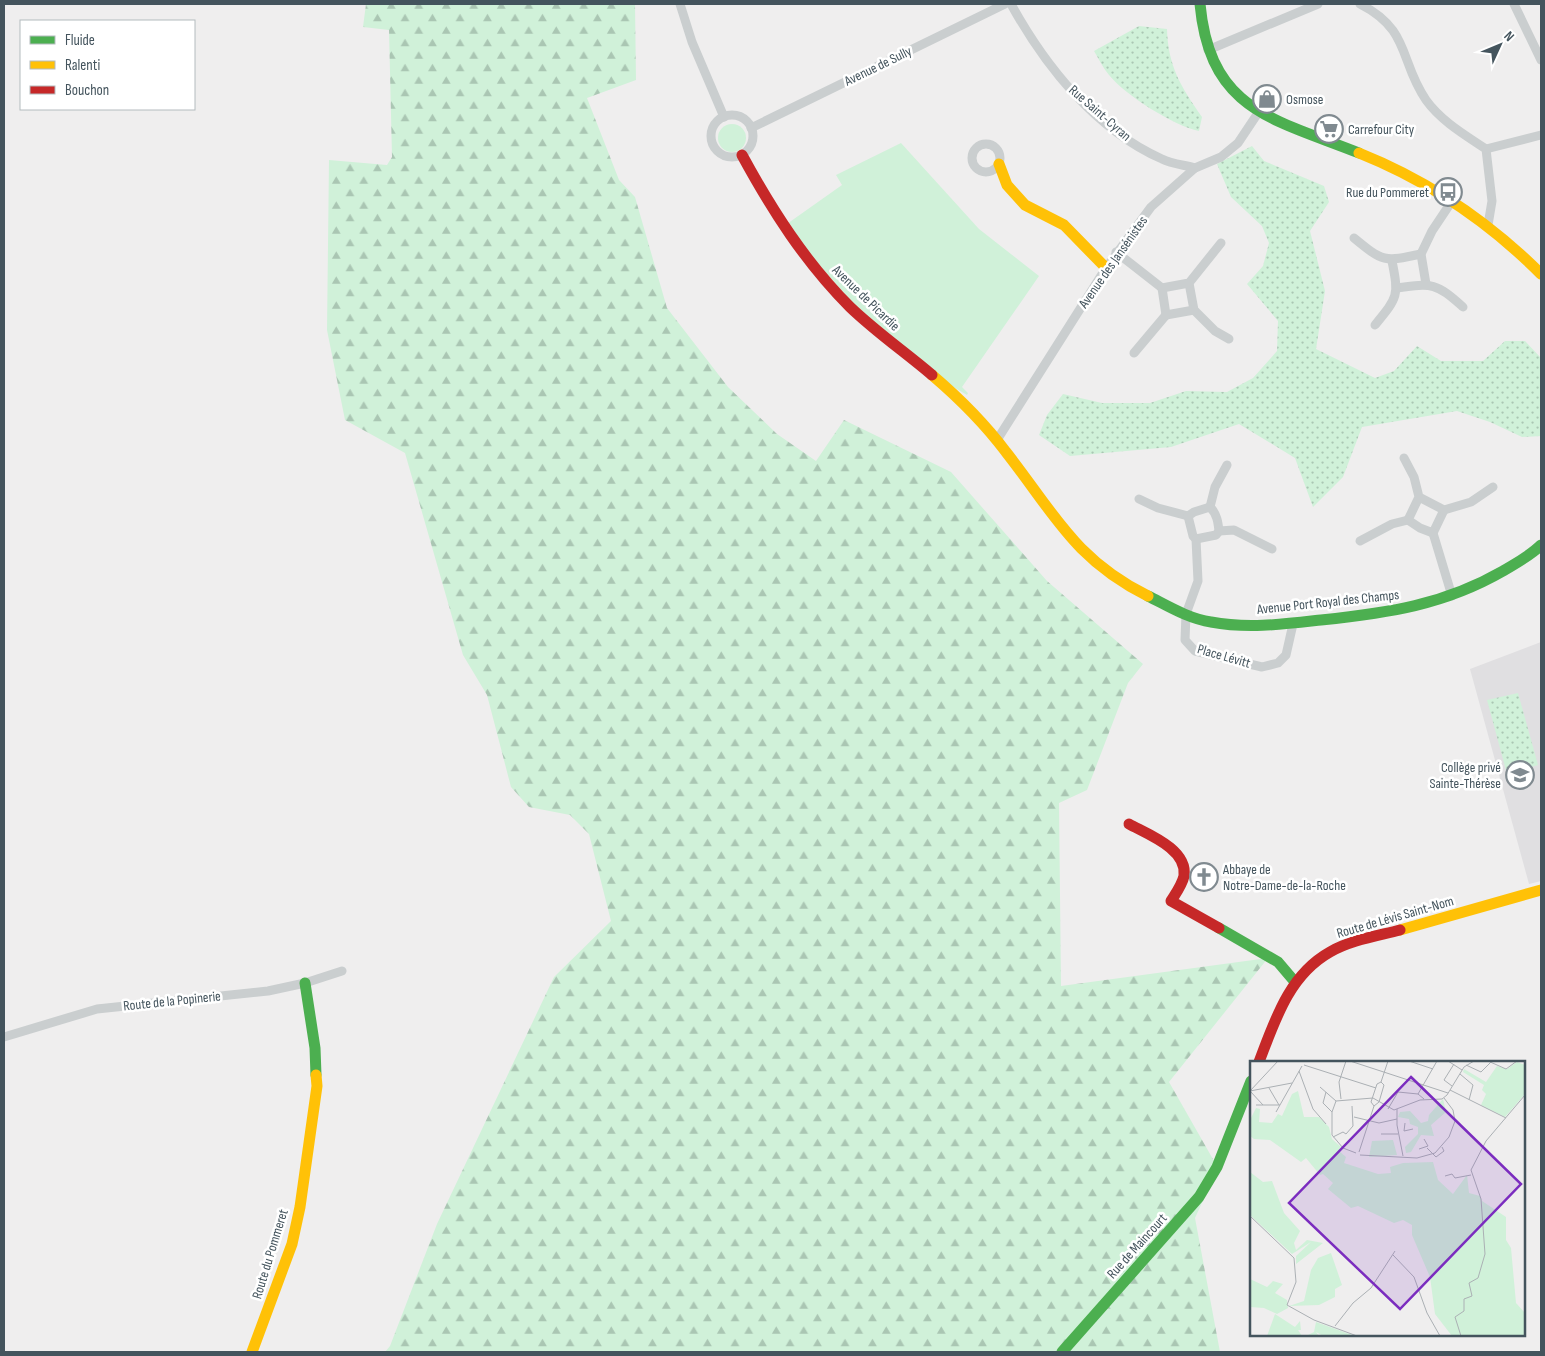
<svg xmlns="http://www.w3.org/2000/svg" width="1545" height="1356" viewBox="0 0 1545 1356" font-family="'Sofia Sans Condensed',sans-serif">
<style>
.education{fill:#e0dfe1}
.grass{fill:#d0f1d9}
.forest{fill:url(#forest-firs)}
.park{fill:url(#park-dots)}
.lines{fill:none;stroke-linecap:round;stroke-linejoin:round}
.street{stroke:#cacecf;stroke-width:9}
.fast{stroke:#4caf50;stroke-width:11}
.slow{stroke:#ffc107;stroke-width:11}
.jam{stroke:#c62828;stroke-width:11}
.labels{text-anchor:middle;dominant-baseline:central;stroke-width:5;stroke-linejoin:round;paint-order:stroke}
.street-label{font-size:14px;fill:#44545d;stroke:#fff}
.poi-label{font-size:14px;fill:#44545d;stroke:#fff;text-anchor:start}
.inset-road{fill:none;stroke:#abb0b4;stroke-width:1}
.view{fill:#7b2cbf;fill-opacity:0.15;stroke:#7b2cbf;stroke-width:2.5}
.inset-edge{fill:none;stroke:#44545d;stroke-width:2.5}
</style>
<defs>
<pattern id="forest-firs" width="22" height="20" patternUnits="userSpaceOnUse" patternTransform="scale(1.25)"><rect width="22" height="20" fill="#d0f1d9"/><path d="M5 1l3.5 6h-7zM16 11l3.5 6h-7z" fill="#aac6b3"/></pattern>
<pattern id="park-dots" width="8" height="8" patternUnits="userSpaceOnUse" patternTransform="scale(1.25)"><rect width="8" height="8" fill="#d0f1d9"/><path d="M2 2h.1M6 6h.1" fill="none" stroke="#aac6b3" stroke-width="1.8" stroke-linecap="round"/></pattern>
</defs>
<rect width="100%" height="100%" fill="#efeeee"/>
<polygon class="education" points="1541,642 1541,881 1529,884 1470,669"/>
<g class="grass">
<circle cx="732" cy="138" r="14"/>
<polygon points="901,143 979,229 1039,276 962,387 968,393 967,395 945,382 876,329 784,226 842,185 836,175"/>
</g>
<polygon class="forest" points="366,4 635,4 636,80 587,98 619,180 635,197 667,308 728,387 777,434 816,461 844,420 951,472 1047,581 1143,664 1128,683 1087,790 1059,803 1061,986 1268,958 1169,1082 1218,1168 1195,1218 1220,1352 385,1352 390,1346 437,1224 554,977 611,921 589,834 570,815 529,807 511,787 487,695 463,655 405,453 345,420 327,330 329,160 387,165 392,157 389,30 363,27"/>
<g class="park">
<path d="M1139,26l28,3c1,37 14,58 35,88l-3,14c-25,-5 -74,-36 -90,-56 -6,-7 -10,-16 -15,-24z"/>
<polygon points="1252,146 1264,161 1324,186 1329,202 1310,231 1325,291 1316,349 1375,378 1394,371 1417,346 1441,361 1483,361 1505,341 1525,341 1541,358 1541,436 1522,437 1490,422 1457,411 1362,427 1343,477 1313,507 1295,458 1239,424 1171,447 1070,456 1039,435 1047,415 1063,394 1102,403 1150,403 1186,391 1227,392 1253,378 1277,351 1278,321 1247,284 1263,266 1269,243 1262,226 1231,197 1217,164"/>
<polygon points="1518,693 1538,765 1507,774 1487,700"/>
</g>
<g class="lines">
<g class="street">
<polyline points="680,4 692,42 724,117"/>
<path d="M1011,4c34,62 85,126 151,155 10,5 23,6 33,9"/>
<path d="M1360,4c51,26 39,57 66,96 15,21 39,35 60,49l6,52 -4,24"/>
<polyline points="1514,4 1541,60"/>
<polyline points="1208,50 1318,4"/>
<circle cx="732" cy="136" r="21"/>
<polyline points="751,128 1005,4"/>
<circle cx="986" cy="158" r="14"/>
<polyline points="1486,149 1541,135"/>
<path d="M1354,238c29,24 30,24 67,16"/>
<polyline points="1116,252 1162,288"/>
<polyline points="1189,283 1194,310 1215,331 1229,339"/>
<polyline points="1426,284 1421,254 1432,231 1452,201"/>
<path d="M1397,288c36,-5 39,-5 66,19"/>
<polyline points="1194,310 1166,315 1162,288 1189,283 1221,243"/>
<path d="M1375,325c23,-28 24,-29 17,-64"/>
<polyline points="1134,353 1166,315"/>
<polyline points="997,440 1106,268 1151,207 1195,168 1221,157 1238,143 1258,113"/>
<polyline points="1404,458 1414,477 1419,497 1408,520 1420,528 1433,533 1444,510 1419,497"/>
<polyline points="1139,499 1158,508 1188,516"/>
<polyline points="1210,507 1215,487 1227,465"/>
<polyline points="1444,510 1471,502 1493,487"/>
<path d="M1188,516l5,20 3,3 20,-4 3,-4c-1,-9 -2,-17 -9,-24"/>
<polyline points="1188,516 1194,512 1210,507"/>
<polyline points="1219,531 1234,530 1272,549"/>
<polyline points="1433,533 1452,596"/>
<polyline points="1196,539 1198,581 1186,614 1185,640 1195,651 1262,667 1278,663 1286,655 1293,624"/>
<polyline points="1360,541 1392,524 1408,520"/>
<polyline points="4,1037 97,1009 268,991 305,983 342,971"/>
</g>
<g class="fast">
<path d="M1200,4c10,107 74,115 159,149"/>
<path d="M1148,596c20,10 41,23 63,26 37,7 74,2 110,-2 67,-7 123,-15 182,-49 13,-8 27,-15 38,-26"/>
<polyline points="1219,928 1278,962 1295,982"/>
<polyline points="305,983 315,1048 316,1075"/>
<polyline points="1062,1352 1199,1197 1217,1167 1251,1081"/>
</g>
<g class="slow">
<path d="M1359,153c70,28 129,68 182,121"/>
<polyline points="999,164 1007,185 1025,205 1064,225 1106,268"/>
<path d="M932,375c27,23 53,49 74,77 48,61 68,107 142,144"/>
<polyline points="1400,930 1541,890"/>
<polyline points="252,1352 292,1244 300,1207 317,1086 316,1075"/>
</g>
<g class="jam">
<path d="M742,155c30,55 63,107 108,152 26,25 55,45 82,68"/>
<path d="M1129,824c18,10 59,25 55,52 -2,9 -8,17 -13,25l48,27"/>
<path d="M1259,1062c16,-42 30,-87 71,-110 21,-12 47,-16 70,-22"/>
</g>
</g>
<defs>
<symbol id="shop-ring" viewBox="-11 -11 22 22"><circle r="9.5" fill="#fff" stroke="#808a90" stroke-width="1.5"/><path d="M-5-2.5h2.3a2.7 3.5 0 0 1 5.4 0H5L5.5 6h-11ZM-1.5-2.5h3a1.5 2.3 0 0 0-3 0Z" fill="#808a90"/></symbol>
<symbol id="supermarket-ring" viewBox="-11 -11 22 22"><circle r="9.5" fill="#fff" stroke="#808a90" stroke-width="1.5"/><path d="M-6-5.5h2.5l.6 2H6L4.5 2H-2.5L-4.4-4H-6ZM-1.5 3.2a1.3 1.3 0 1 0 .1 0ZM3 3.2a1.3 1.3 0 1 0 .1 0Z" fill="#808a90"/></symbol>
<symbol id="bus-ring" viewBox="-11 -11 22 22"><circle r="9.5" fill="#fff" stroke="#808a90" stroke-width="1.5"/><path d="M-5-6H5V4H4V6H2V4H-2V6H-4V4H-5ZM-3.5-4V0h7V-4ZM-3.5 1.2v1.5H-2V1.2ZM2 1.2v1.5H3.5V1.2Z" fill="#808a90"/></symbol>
<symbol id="school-ring" viewBox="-11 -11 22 22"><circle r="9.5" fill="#fff" stroke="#808a90" stroke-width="1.5"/><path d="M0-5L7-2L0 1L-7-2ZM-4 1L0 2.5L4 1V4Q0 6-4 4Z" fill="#808a90"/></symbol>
<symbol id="church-ring" viewBox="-11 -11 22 22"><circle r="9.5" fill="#fff" stroke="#808a90" stroke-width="1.5"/><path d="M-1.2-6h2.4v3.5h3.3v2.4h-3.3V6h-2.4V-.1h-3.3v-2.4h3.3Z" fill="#808a90"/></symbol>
</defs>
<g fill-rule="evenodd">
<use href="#shop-ring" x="1251" y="83" width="32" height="32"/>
<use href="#supermarket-ring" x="1313" y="113" width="32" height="32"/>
<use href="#bus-ring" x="1432" y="176" width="32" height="32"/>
<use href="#school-ring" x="1504" y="759" width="32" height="32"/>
<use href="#church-ring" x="1188" y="861" width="32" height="32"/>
</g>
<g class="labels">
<g class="street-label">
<text transform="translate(878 66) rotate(-26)">Avenue de Sully</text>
<text transform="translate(1100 113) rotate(41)">Rue Saint-Cyran</text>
<text transform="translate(1113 262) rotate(-55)">Avenue des Jansénistes</text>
<text transform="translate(866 298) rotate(44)">Avenue de Picardie</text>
<text transform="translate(1328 602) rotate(-6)">Avenue Port Royal des Champs</text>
<text transform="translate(1224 656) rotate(16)">Place Lévitt</text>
<text transform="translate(1395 917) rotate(-16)">Route de Lévis Saint-Nom</text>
<text transform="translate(172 1001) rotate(-6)">Route de la Popinerie</text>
<text transform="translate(1137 1246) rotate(-48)">Rue de Maincourt</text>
<text transform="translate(270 1254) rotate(-73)">Route du Pommeret</text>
</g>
<g class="poi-label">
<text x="1286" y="99">Osmose</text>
<text x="1348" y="129">Carrefour City</text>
<text x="1429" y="192" text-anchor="end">Rue du Pommeret</text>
<text x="1501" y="767" text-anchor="end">Collège privé<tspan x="1501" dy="16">Sainte-Thérèse</tspan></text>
<text x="1223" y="869">Abbaye de<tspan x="1223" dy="16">Notre-Dame-de-la-Roche</tspan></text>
</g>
</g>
<g transform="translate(1250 1061)">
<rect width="275" height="275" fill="#efeeee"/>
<path d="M143,79l4,15 -28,2 3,-16zM66,261l39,14h-32l-7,-4 3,4h-13l8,-4z" fill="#d0f1d9"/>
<path d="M48,30l6,26h15l10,10 3,12 9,8 -2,4 7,6 -2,6 34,11 13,-1 -1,-6 13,-4 30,-1 5,18 15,14 14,-19 2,18 11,3 2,5 24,16v23l5,8 5,55 9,10v23h-73l-17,-22 -5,-37 -18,-42v-10l-9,-5 -9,3 -36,-17 -7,2 -23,-19 5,-6 -10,-9 -3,1 -14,-17 -5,4 -31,-22 -16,-1 -4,-3v-16l6,-12 4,1 -1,13 13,1 6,-9 4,2 10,-22zM0,111l13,10 9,-1 12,32 16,18 -6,12 2,7 11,-10 16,3 -27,21v-8l15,-14 -19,12 -42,-39zM81,192l11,32 -7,4v8l-16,8 -30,1 15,-5 7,-31 7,-12zM0,218l17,8 6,-6 10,3 -8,9 12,7 1,8 -11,6 -13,-6 -14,-1zM25,253l20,13 5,-6 1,9h-3l4,6h-35z" fill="#d0f1d9"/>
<path d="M267,1l8,3v29l-20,23 -24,-12 5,-11 -4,-4 2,-5 -21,-13 1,-3 22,13 11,-16 10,3zM193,38l3,13 -15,13 3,11 -13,-1 -10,17 -5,1 -1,-6 13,-13v-7l-8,-3 -1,-5 -11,-2 2,-5 10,-1 11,12 7,-2 1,-6z" fill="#d0f1d9"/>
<path class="inset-road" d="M100,0l98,32M159,0l24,8M198,0l14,9M238,0l18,8 11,-8M54,4l72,23M216,4l15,7 10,-10M49,10l14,38 13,15M210,13l13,11 -4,15M131,21l3,3 -5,17 -5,4 -3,-4 6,-18zM131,21l7,-21M202,25l-8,-6 10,-16M70,26l16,14M19,27l10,17M200,29l56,28M0,30l42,-8M0,30l28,-30M0,30l13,14M76,31l-3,11 9,9M168,33l19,-33M91,38l-2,-17 7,-21M86,40l37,-3 21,12 26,-10 22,-1 5,-4 17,-28 10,-6M86,40l-4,11v23l11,13 13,5M6,44h24M138,48l10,-17 20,2 6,5M147,48v16l6,31M26,51l26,-46M104,56l25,6 18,-4M155,62l-1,8 9,-2M131,73h17M83,76l10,-5 3,2 7,-8 -1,-20M177,87l9,9 8,-6 -2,-4M169,88l9,-3 -4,-7M109,91l15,-46M110,94l57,3 18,-5 14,-16 6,-16 -2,-11 -9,-12M195,115l7,-2 3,4 16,-3M0,155l44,42 2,24 -9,23 27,15 43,16M143,194l21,22 13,36 13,23M85,265l18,-23 18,-15 24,-37M211,275l-6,-19 9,-6v-12l8,-3 -3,-13 9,-5 7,-24 -4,-55 -10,-29 15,-29 39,-46"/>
<path class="view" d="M161,16l110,107 -121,125 -111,-106z"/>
<rect width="275" height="275" class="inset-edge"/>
</g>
<rect width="1545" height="1356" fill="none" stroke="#44545d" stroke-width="10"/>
<rect x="20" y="20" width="175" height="90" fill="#ffffff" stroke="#b4bbbe"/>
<rect x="30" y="36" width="25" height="8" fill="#4caf50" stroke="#b4bbbe"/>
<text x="65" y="45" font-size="15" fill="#44545d">Fluide</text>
<rect x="30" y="61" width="25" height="8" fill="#ffc107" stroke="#b4bbbe"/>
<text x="65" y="70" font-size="15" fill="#44545d">Ralenti</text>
<rect x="30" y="86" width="25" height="8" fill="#c62828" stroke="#b4bbbe"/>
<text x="65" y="95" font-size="15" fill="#44545d">Bouchon</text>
<g transform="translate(1500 45) rotate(46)" stroke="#ffffff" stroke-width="4" paint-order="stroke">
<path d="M0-4L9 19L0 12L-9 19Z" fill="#44545d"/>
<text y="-8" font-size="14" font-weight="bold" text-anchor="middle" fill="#44545d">N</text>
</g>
</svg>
